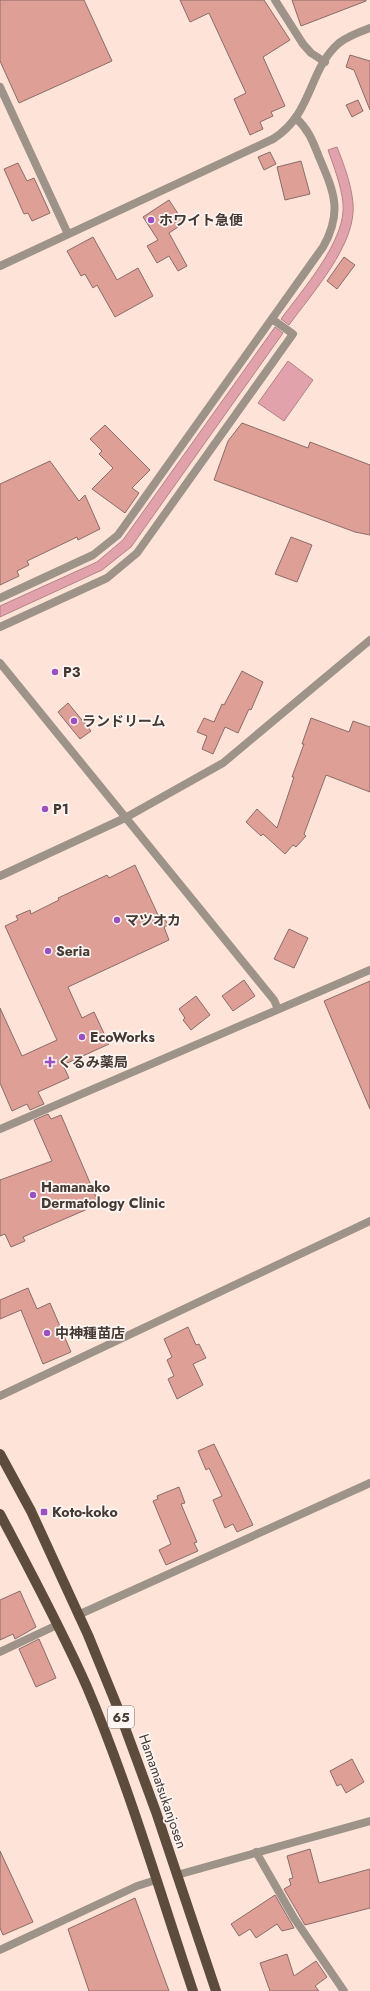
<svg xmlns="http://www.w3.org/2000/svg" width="370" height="1991" viewBox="0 0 370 1991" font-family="Jost,'Noto Sans JP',sans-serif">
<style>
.water{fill:#e2a2ab;stroke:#b38287}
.building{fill:#dd9f96;stroke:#8b6c67}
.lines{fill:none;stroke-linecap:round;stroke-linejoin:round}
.minor{stroke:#9d9389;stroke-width:8}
.tertiary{stroke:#9d9389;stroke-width:8}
.primary{stroke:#5d4c3b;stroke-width:10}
.poi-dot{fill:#9b4fc1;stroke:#fdf6f3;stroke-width:1.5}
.labels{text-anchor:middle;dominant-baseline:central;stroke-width:3.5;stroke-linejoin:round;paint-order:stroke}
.shield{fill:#fdf6f3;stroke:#7c726c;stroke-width:1}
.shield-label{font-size:13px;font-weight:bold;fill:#453932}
.poi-label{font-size:14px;font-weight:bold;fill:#453932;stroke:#fdf6f3;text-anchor:start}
.street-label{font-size:14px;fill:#453932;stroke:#fdf6f3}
</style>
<rect width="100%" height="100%" fill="#fee4d8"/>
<g class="water">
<path d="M337,147c7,18 14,36 16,56 4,41 -41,90 -64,122l-8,-6c21,-29 66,-79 62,-116 -2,-18 -9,-36 -15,-53z"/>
<polygon points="275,327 283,333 131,547 102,570 0,617 0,606 97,562 123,540"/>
<polygon points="288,361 313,380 284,421 258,403"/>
</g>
<g class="building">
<polygon points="0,0 84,0 112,61 19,103 0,61"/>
<polygon points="180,0 264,0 290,40 263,57 285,106 271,112 273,116 260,122 263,129 250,135 234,99 246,93 209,13 190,22"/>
<polygon points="292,0 366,0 366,1 301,26"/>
<polygon points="350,55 370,61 370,110 354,70 346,67"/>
<polygon points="358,100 363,111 352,117 346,105"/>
<polygon points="270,152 276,164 264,170 258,157"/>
<polygon points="301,161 310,194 285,200 277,167"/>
<polygon points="18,163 27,181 34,178 50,213 32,221 28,213 24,214 4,169"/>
<polygon points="169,200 184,223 169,233 187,266 178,271 169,256 157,263 147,246 158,240 143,217"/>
<polygon points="93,237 117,280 138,268 153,296 115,317 97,285 93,288 85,274 81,276 67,251"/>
<polygon points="344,257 355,265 337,289 327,281"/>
<polygon points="242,423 308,448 310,442 370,465 370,535 355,532 214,480 228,441"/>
<polygon points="105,425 150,470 132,488 139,493 125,513 92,489 113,468 99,454 102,451 90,439"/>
<polygon points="50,461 79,501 85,495 100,529 78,540 77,537 27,561 29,565 17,571 19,576 0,585 0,484"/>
<polygon points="291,537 312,545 297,582 275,574"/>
<polygon points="242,671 263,682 251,710 249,709 238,733 225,727 213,754 202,749 207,736 197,732 204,718 214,722 222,704 224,705"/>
<polygon points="68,703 91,731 80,739 58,712"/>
<polygon points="311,718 349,732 353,721 370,727 370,792 326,775 304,834 306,836 296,847 293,845 285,854 263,834 261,836 246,822 257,809 277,828 294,777 292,777 304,744 302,744"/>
<polygon points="135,865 158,915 162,913 168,925 164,927 169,940 68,987 82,1018 94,1012 109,1044 63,1065 69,1078 38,1092 44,1104 30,1110 27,1104 12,1111 0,1083 0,1008 22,1056 57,1040 5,926 18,920 16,916 30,910 31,914 59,900 58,898 107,875 109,878"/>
<polygon points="289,929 308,938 294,968 274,959"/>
<polygon points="244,980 255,996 233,1011 222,996"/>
<polygon points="370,981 370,1109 324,1001"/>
<polygon points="196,996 210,1015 191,1030 183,1020 185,1018 179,1009"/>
<polygon points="48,1114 51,1119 61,1115 99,1204 23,1237 25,1241 11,1247 5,1234 0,1236 0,1180 52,1161 34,1120"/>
<polygon points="28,1288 37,1309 50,1303 71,1352 43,1364 21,1310 0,1319 0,1300"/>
<polygon points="188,1327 196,1345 199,1344 206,1358 193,1364 203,1385 177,1399 168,1379 174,1376 167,1360 172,1357 164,1339"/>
<polygon points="214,1444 253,1525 237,1532 233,1524 225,1528 213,1500 222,1496 209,1468 206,1470 198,1451"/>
<polygon points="179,1487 185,1503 181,1504 197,1542 194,1543 198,1551 166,1565 159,1550 171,1544 153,1501 158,1499 157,1496"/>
<polygon points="20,1591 36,1627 15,1639 13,1634 0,1640 0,1600"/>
<polygon points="39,1639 56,1678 36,1687 19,1649"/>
<polygon points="352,1759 364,1782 346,1793 341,1784 337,1786 330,1771"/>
<polygon points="310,1849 319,1883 370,1869 370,1908 305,1925 284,1889 291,1885 289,1879 293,1878 287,1856"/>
<polygon points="0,1851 33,1922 3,1935 0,1928"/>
<polygon points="275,1895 294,1928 282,1931 277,1924 256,1938 250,1929 239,1936 231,1924"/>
<polygon points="135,1898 169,1991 89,1991 68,1929"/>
<polygon points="287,1954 294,1976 316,1961 327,1977 315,1986 319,1991 270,1991 260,1963"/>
</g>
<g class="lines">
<g class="minor">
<polyline points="275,0 303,44 311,53 325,62"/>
<polyline points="0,87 68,234"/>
<path d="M0,598l93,-43 25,-20 205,-288c20,-35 11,-55 -4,-90 -6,-15 -10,-27 -23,-39"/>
<polyline points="0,627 107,578 137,553 293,334 272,319"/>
<polyline points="0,663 274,1000 278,1009"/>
<polyline points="0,876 125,818 223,763 370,640"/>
<polyline points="0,1129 370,970"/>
<polyline points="78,1615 370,1483"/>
<polyline points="0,1652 57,1625"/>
<polyline points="256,1852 294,1918 344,1991"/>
<polyline points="177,1875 370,1821"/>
<polyline points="0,1950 137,1886 156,1880"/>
</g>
<g class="tertiary">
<path d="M0,266l273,-127c40,-25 35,-69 66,-96 9,-7 20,-11 31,-15"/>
<polyline points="0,1396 370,1221"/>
</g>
<g class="primary">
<polyline points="0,1454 31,1511 88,1635 117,1706 156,1812 216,1991"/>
<path d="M0,1514c30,57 61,114 87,173 42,99 72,203 106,304"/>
</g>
</g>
<g class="poi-dot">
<circle cx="151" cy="220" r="4"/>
<circle cx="55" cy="672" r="4"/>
<circle cx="74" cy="721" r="4"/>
<circle cx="45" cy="809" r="4"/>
<circle cx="117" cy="920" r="4"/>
<circle cx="48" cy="951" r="4"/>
<circle cx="82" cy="1037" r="4"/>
<path d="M48 1056h4v4h4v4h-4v4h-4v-4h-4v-4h4z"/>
<circle cx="33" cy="1195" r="4"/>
<circle cx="47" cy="1333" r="4"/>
<rect x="40" y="1508" width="8" height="8" rx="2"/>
</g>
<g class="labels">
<rect class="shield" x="108" y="1706" width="26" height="22" rx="3"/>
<g class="shield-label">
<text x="121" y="1717">65</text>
</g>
<g class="poi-label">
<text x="159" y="220">ホワイト急便</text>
<text x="63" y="672">P3</text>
<text x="82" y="721">ランドリーム</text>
<text x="53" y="809">P1</text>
<text x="125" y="920">マツオカ</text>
<text x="56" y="951">Seria</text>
<text x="90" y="1037">EcoWorks</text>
<text x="58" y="1062">くるみ薬局</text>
<text x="41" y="1187">Hamanako<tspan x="41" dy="16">Dermatology Clinic</tspan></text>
<text x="55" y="1333">中神種苗店</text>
<text x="52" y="1512">Koto-koko</text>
</g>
<g class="street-label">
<text transform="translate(163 1791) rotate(71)">Hamamatsukanjosen</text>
</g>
</g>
</svg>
